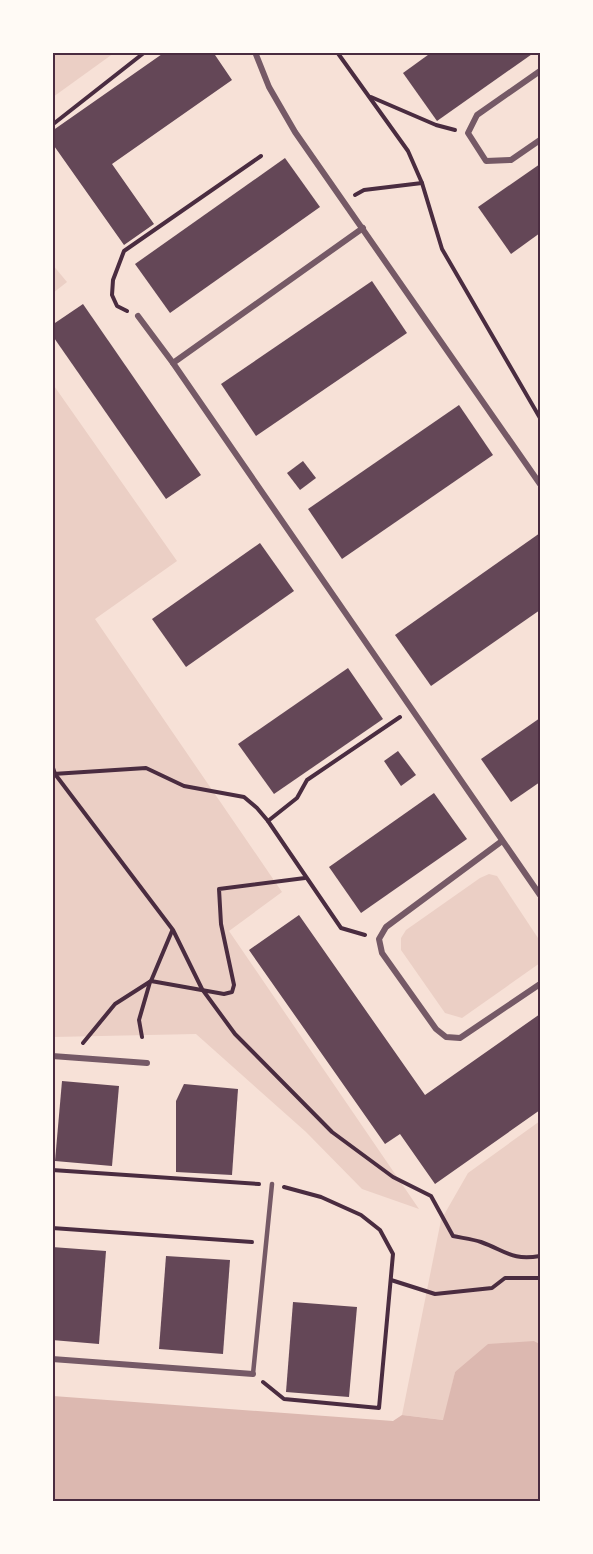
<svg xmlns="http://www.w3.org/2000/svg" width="593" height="1554" viewBox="0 0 593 1554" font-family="'Asap Condensed',sans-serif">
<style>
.green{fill:#ebcfc5}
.water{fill:#dcb8b0}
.building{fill:#644757}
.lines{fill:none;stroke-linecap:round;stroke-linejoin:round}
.path{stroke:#4a2c40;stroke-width:4}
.service{stroke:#755966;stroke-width:4.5}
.minor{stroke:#755966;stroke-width:6}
.neatline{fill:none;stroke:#4a2c40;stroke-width:2}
</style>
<rect width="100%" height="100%" fill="#f7e1d7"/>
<g class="green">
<polygon points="53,52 114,52 114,53 53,97"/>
<polygon points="52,264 67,282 53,293 52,293"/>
<polygon points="52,383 177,561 95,619 282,892 229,931 419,1209 362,1189 306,1132 196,1034 53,1037"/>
<polygon points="489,874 497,876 540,941 540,963 462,1018 445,1013 401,950 401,938 406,930 480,878"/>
<polygon points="540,1121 540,1344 534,1341 455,1372 444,1420 402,1415 441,1220 468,1173"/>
</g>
<polygon class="water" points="534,1341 540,1344 540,1501 53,1501 53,1396 393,1421 402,1415 443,1420 455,1372 488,1344"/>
<g class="building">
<polygon points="165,52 213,52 232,80 112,164 154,224 124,245 52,143 52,131"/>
<polygon points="432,52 535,52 437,121 403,73"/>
<polygon points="285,158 320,207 170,313 135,264"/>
<polygon points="540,164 540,233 511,254 478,207"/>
<polygon points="372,281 407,333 256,436 221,384"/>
<polygon points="83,304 201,475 166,499 52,335 52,325"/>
<polygon points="459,405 493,455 342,559 308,509"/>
<polygon points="303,461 316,478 300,490 287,473"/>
<polygon points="540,533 540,610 431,686 395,635"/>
<polygon points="260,543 294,591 186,667 152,619"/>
<polygon points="348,668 383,719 274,794 238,744"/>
<polygon points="540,718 540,782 511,802 481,759"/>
<polygon points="398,751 416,775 401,786 384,761"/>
<polygon points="434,793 467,839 361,913 329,867"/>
<polygon points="299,915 425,1095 540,1014 540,1110 435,1184 400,1134 385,1144 249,950"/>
<polygon points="62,1081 119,1086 112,1166 55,1161"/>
<polygon points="184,1084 238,1089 232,1175 176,1172 176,1101"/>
<polygon points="52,1247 106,1251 99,1344 52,1340"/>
<polygon points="166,1256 230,1260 223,1354 159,1349"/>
<polygon points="293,1302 357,1307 349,1397 286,1392"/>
</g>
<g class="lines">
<g class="path">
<polyline points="337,52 408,151 422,183 442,249 540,418"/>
<polyline points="371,97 436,125 455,130"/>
<polyline points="52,125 145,52"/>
<polyline points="355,195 364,190 422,183"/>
<polyline points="127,311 117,306 112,295 113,280 124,251 261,156"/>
<path d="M52,765l3,9 118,156 29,59 33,45 97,98 61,45 38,19 22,40c9,2 19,3 28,6 25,9 31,19 59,14"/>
<polyline points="53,774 146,768 184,786 244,797 257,808 268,821 341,928 365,935"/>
<polyline points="268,821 297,798 307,780 400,717"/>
<polyline points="172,931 151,981 224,994 232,992 234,985 221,924 219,889 305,878"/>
<polyline points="142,1037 139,1020 150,982"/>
<polyline points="83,1043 115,1004 151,981"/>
<polyline points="52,1170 259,1184"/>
<polyline points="52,1228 252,1242"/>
<polyline points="391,1280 435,1294 492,1288 505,1278 540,1278"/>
<polyline points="263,1382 284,1399 379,1408 393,1254 380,1230 361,1215 321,1197 284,1187"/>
</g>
<polyline class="service" points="253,1374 272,1184"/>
<g class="minor">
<polyline points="255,52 269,87 295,132 540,484"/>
<polyline points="540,71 477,115 468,133 486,161 511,160 540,140"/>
<polyline points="138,316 173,363 540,895"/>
<polyline points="173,363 363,228"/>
<polyline points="502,841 386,927 379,939 382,953 436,1029 446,1037 460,1038 540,984"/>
<polyline points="52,1056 147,1063"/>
<polyline points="52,1359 253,1374"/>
</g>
</g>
<rect width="593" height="1554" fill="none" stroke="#fffaf5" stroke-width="108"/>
<rect x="54" y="54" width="485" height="1446" class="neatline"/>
</svg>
